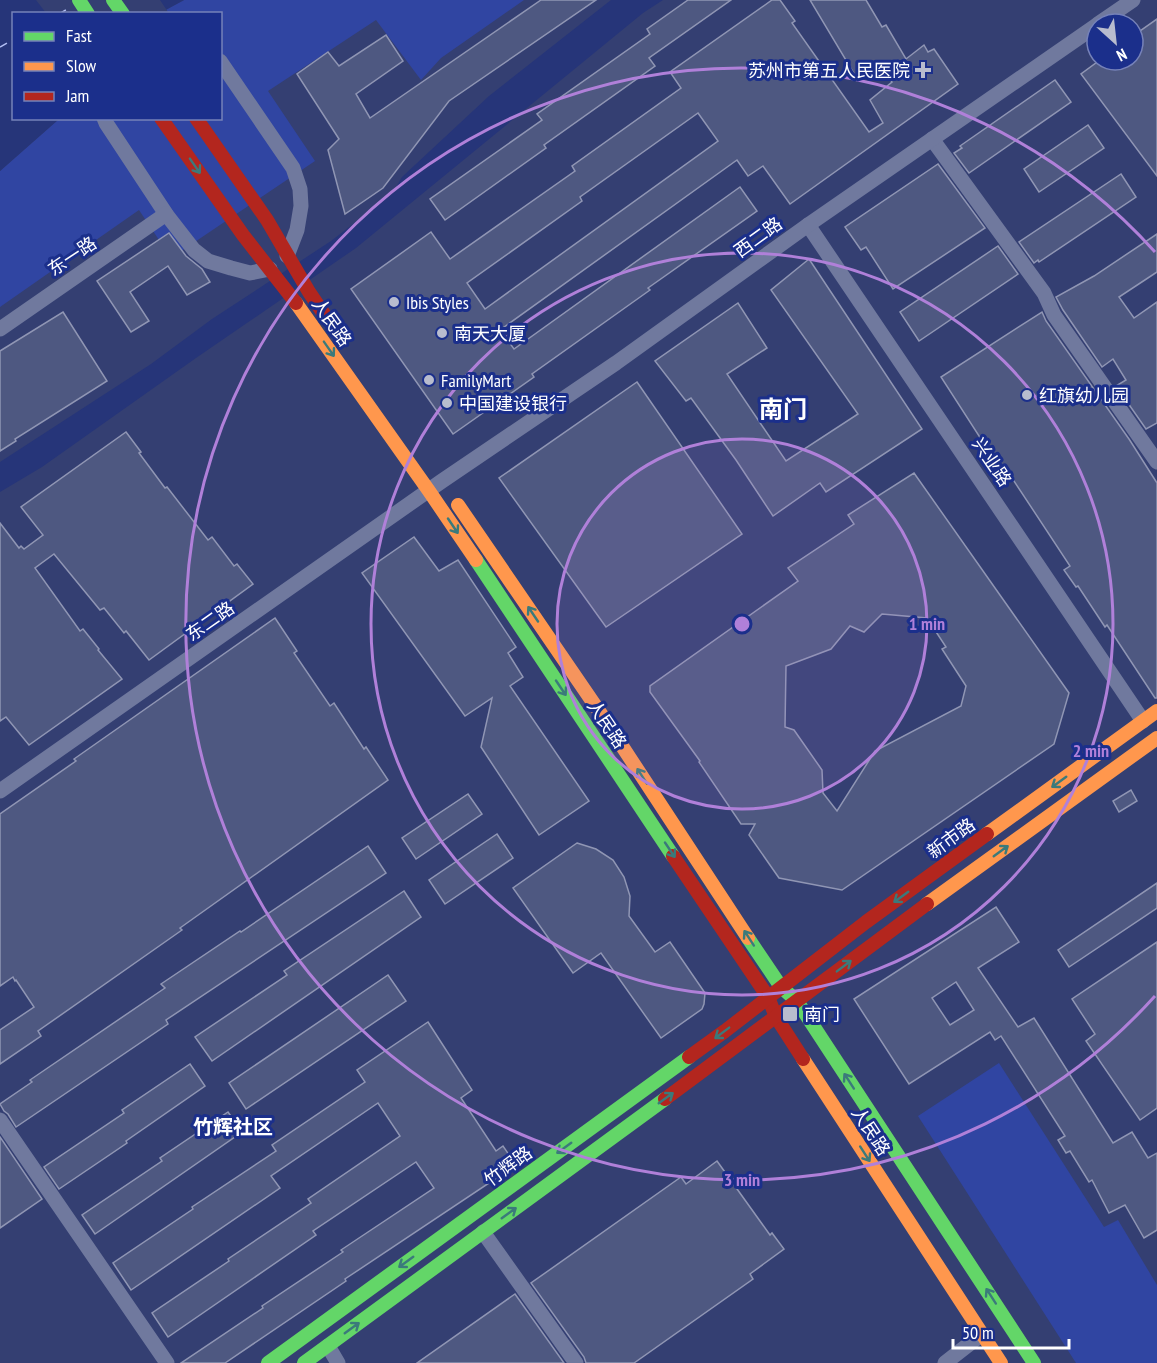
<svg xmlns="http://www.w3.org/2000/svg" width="1157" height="1363" viewBox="0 0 1157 1363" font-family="'PT Sans Narrow','Noto Sans SC',sans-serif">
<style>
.green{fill:#3045a2}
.water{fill:#263579}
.pier{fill:#343f72}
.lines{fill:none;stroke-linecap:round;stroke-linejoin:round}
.ferry{stroke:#b2bff4;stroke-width:1.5;stroke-dasharray:8 6;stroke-linecap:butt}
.building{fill:#4e5881;stroke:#9096b4;stroke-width:1.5;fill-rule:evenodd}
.street{stroke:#70799e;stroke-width:15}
.fast{stroke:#63d668;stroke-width:14}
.slow{stroke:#ff974d;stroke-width:14}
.jam{stroke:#b3261e;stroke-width:14}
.oneway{stroke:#3b7a7b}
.ring{fill:none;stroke:#b080d9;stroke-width:3}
.poi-dot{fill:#b8bcce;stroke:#1b2f8b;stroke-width:2}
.labels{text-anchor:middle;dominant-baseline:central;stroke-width:6;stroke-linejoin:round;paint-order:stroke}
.poi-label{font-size:18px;fill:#fff;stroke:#1b2f8b;text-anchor:start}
.street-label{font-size:18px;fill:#fff;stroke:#1b2f8b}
.neighbourhood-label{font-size:20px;font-weight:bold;fill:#fff;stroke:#1b2f8b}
.district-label{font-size:24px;font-weight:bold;fill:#fff;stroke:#1b2f8b}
.centre{fill:#b080d9;stroke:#1b2f8b;stroke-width:3}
.ring-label{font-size:18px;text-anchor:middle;font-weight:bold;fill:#b080d9;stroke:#1b2f8b;stroke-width:6;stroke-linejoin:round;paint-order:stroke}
</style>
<rect width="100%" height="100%" fill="#343f72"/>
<g class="green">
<polygon points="184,0 524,0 441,58 421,80 376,20 268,91 315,161 171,258 139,210 0,307 0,171 59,119 220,118 220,14 160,13"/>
<polygon points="999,1063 1104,1227 1118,1220 1157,1285 1157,1363 1076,1363 918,1116"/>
</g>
<g class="water">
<polygon points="0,0 184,0 160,13 14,14 14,118 59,119 0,171"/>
<polygon points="611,0 663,0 643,13 356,248 196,358 42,467 0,492 0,462 151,364 212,319 331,241 392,194 402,177 489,96"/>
</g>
<polygon class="pier" points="36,0 160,0 168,12 165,14 46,13"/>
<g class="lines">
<g class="ferry">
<polyline points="59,14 69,8"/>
<polyline points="0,47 14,39"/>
</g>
</g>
<g class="building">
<polygon points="541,0 596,0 449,101 383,188 345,214 328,150 339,139 297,74 328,52 339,66 386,35 403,61 356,94 370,118"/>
<polygon points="688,0 731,0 649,58 655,66 544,145 546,148 445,220 430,199 542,120 537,114 650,34 647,29"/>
<path d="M772,0h8l15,21 -3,2 77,109 14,-9 -13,-23 22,-18 -12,-19 -24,14 -46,-77h56l16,27 4,-2 20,34 18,-14 4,7 6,-3 24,35 -168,120 -27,-38 -15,10 -11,-16 -237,170 14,19 226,-162 17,24 -109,77 2,2 -118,84 2,3 -81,57 -102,-145 80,-57 19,27 125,-88 -3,-5 109,-78 -11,-16zM698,113l20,28 -233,168 -18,-26 115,-82 -2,-4z"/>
<polygon points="1157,19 1157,176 1081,74 1100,60 1133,60 1133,36"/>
<polygon points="1055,80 1071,102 969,173 954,153 962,148 960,146"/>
<polygon points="1088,125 1104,148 1039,192 1024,169"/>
<polygon points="938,164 985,228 893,289 866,247 861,250 845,227"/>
<polygon points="1121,174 1136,197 1039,262 1038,260 1034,263 1019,242"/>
<polygon points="169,233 186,256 202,269 210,282 187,295 168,266 130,292 149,321 131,332 97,281"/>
<polygon points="1157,234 1157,272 1119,297 1134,318 1157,302 1157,423 1146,429 1116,386 1126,380 1113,359 1102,367 1063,310 1056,297 1094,276"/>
<polygon points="998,246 1018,274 919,341 900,312"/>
<polygon points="809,259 922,429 826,492 820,483 773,516 736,460 691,398 686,401 655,361 738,303 767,348 727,374 786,461 858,414 771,290"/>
<polygon points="63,312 107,381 15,439 16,441 0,451 0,351"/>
<polygon points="1042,312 1046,321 1129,439 1157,483 1157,698 1155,698 1107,625 1105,627 1078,586 1076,587 1064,570 1070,566 1012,478 1008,481 941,377"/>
<polygon points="637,382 742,534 606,627 499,478"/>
<polygon points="126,432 141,452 139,453 165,488 167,487 208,540 212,537 234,566 237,564 253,584 149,660 126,631 124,633 104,608 100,610 54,554 35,568 80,631 83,629 99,649 98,650 122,679 29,745 6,717 0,721 0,523 19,548 21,546 24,549 43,535 21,507"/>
<path d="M914,473l155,220 -15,51 -212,146 -63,-12 -30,-43 6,-11h-14l-42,-62 1,-1 -50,-69v-6l148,-105 -10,-13 66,-44 -6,-9zM882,614l45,4 19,29 -4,2 24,37 -5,20 -86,45 -38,60 -14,-18 -1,-23 -28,-40 -9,-3 1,-61 45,-17 19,-23 14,6z"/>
<polygon points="414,537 439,571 458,560 516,647 508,653 523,677 510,686 589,801 539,835 481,747 492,698 465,716 362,573"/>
<polygon points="275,618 297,651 294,653 330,706 334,703 364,749 366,747 388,780 180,928 182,930 38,1031 41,1036 0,1064 0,1030 34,1007 16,980 15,981 13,977 0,986 0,814 76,761 74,759"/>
<polygon points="1131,790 1137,801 1119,812 1113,801"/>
<polygon points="468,794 482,814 416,859 402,838"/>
<polygon points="497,834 513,858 445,904 429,880"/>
<polygon points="577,843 596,849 613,860 624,877 630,896 629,916 655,952 670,942 705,993 704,1004 702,1009 661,1038 601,953 573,973 513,888"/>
<polygon points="368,846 386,873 166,1020 168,1024 16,1127 8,1114 4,1111 0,1104 32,1082 30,1080 165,988 161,984 240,931 241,932"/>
<polygon points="1157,883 1157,908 1069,967 1058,950"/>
<polygon points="404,891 421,917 212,1061 195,1037 287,975 284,971"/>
<path d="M996,907l23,35 -41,26 40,59 16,-9 79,125 19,-11 16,26 9,-5v77l-13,8 -19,-33 -16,8 -17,-33 -3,2 -19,-31 -4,2 -8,-13 7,-4 -64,-100 -6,4 -5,-8 -81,52 -55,-85zM956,982l18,28 -24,15 -18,-27z"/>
<polygon points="1157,942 1157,1108 1140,1120 1086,1041 1095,1034 1072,999"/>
<polygon points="388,975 406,1001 246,1109 229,1083"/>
<polygon points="428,1022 472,1090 461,1098 496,1151 503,1146 516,1165 345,1279 346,1281 225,1363 181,1363 263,1308 262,1306 343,1252 341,1250 434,1188 416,1162 313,1231 316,1235 168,1337 152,1313 229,1261 228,1259 311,1203 308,1199 400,1136 378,1103 271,1176 280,1188 131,1290 113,1263 193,1209 192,1207 276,1151 272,1145 365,1082 357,1070"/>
<polygon points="190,1064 205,1086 126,1141 127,1143 59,1189 44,1167 124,1113 122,1110"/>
<polygon points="228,1112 242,1132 95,1234 82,1215 162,1161 160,1158"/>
<polygon points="0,1137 42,1199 0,1228"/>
<polygon points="717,1161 770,1235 772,1233 784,1249 750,1274 753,1279 634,1363 586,1363 584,1357 531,1283 681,1177 686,1184"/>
<polygon points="515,1294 564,1363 417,1363"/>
</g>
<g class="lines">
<g class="street">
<polyline points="1098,24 1133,0"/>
<polyline points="220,61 293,168 300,189 301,206 297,230 287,256"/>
<polyline points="104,118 106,123 166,214 194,250 208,261 231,268 250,273 270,269"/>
<polyline points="932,139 1044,293 1054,315 1157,462"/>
<polyline points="808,225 1143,721"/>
<polyline points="0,329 166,214"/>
<polyline points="0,791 442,481 616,363 808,225 1097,25"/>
<polyline points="0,1120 167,1363"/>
<polyline points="483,1232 576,1363"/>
<polyline points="328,1346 338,1363"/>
<polyline points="945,1363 982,1334"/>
</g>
<g class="fast">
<polyline points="79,0 88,14"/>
<polyline points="113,0 123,14"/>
<polyline points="476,560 673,856"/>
<polyline points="748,938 781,987 797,1001 1034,1363"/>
<polyline points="268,1363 689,1057"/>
<polyline points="304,1363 665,1099"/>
</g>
<g class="slow">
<polyline points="296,303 429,491 476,560"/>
<polyline points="458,505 601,714 748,938"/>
<polyline points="987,834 1157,711"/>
<polyline points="927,904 1157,738"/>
<polyline points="803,1059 1001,1363"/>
</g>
<g class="jam">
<polyline points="161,118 243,235 296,303"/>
<polyline points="196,118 267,220 309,292 326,317"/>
<polyline points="673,856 768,997 776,1017 803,1059"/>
<polyline points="689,1057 725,1031 866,922 987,834"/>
<polyline points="665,1099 927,904"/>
</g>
</g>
<defs><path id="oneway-shaft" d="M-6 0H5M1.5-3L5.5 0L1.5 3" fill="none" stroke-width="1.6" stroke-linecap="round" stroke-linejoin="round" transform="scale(1.5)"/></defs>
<g class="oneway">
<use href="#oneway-shaft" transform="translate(195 166) rotate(55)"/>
<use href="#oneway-shaft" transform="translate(329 349) rotate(55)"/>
<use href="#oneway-shaft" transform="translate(453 526) rotate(56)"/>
<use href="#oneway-shaft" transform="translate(533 614) rotate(-124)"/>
<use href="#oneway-shaft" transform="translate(561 688) rotate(56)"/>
<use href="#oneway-shaft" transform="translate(642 776) rotate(-123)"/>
<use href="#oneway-shaft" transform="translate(1059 782) rotate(144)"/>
<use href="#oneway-shaft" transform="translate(670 850) rotate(56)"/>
<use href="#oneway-shaft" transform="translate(1001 851) rotate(-36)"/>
<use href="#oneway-shaft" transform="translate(901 897) rotate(144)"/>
<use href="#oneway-shaft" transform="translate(749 938) rotate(-123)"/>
<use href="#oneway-shaft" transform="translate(844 966) rotate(-37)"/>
<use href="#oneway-shaft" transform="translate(722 1033) rotate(143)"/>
<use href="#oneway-shaft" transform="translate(849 1081) rotate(-123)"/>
<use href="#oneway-shaft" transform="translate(666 1098) rotate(-36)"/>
<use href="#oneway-shaft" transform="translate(564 1148) rotate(144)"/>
<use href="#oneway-shaft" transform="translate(865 1154) rotate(57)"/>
<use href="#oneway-shaft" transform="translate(509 1213) rotate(-36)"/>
<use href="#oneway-shaft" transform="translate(406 1262) rotate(144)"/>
<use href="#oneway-shaft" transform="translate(991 1296) rotate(-123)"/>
<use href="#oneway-shaft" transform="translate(352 1328) rotate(-36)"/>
</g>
<circle cx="742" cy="624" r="185" fill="#b080d9" fill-opacity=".12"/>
<g class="ring">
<circle cx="742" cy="624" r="185"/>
<circle cx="742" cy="624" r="371"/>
<path d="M1155 996A556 556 0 1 1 1155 252"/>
</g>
<g class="poi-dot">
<path d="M920 61h6v6h6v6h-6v6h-6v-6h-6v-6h6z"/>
<circle cx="394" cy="302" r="6"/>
<circle cx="442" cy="333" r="6"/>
<circle cx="429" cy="380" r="6"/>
<circle cx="1027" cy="395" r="6"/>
<circle cx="447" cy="403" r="6"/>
<rect x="782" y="1006" width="16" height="16" rx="3"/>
</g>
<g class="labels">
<g class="poi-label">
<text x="910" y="70" text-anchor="end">苏州市第五人民医院</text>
<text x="406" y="302">Ibis Styles</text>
<text x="454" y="333">南天大厦</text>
<text x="441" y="380">FamilyMart</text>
<text x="1039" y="395">红旗幼儿园</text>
<text x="459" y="403">中国建设银行</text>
<text x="804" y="1014">南门</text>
</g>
<g class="street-label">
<text transform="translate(758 237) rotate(-36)">西二路</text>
<text transform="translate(72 256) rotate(-34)">东一路</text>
<text transform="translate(332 322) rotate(55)">人民路</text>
<text transform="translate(992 462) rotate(56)">兴业路</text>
<text transform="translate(210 621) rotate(-35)">东二路</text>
<text transform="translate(607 724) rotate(56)">人民路</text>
<text transform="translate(951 838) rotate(-36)">新市路</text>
<text transform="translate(871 1131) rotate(57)">人民路</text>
<text transform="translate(508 1166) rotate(-36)">竹辉路</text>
</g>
<g class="neighbourhood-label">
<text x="233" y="1127">竹辉社区</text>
</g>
<g class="district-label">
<text x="783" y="409">南门</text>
</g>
</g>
<circle cx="742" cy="624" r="9" class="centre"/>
<g class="ring-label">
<text x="927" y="630">1 min</text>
<text x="1091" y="757">2 min</text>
<text x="742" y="1186">3 min</text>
</g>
<rect x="12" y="12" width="210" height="108" fill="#1b2f8b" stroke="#7682b9" stroke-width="1.5"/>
<rect x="24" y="32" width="30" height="9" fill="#63d668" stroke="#7682b9" stroke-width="1.5"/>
<text x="66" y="42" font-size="18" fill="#ffffff">Fast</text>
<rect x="24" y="62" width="30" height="9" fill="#ff974d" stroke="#7682b9" stroke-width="1.5"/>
<text x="66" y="72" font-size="18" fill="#ffffff">Slow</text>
<rect x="24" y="92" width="30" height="9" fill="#b3261e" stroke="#7682b9" stroke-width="1.5"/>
<text x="66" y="102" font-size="18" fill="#ffffff">Jam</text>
<g transform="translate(1115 42) rotate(153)"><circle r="28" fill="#1b2f8b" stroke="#7682b9" stroke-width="1.5"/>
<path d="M0-4.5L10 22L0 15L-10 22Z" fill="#b8bcce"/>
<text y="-9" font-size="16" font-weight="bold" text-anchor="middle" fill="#ffffff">N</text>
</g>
<path d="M953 1339v9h116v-9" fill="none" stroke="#ffffff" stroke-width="3"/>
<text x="962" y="1339" font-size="18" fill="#ffffff" stroke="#1b2f8b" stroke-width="4.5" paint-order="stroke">50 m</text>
</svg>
